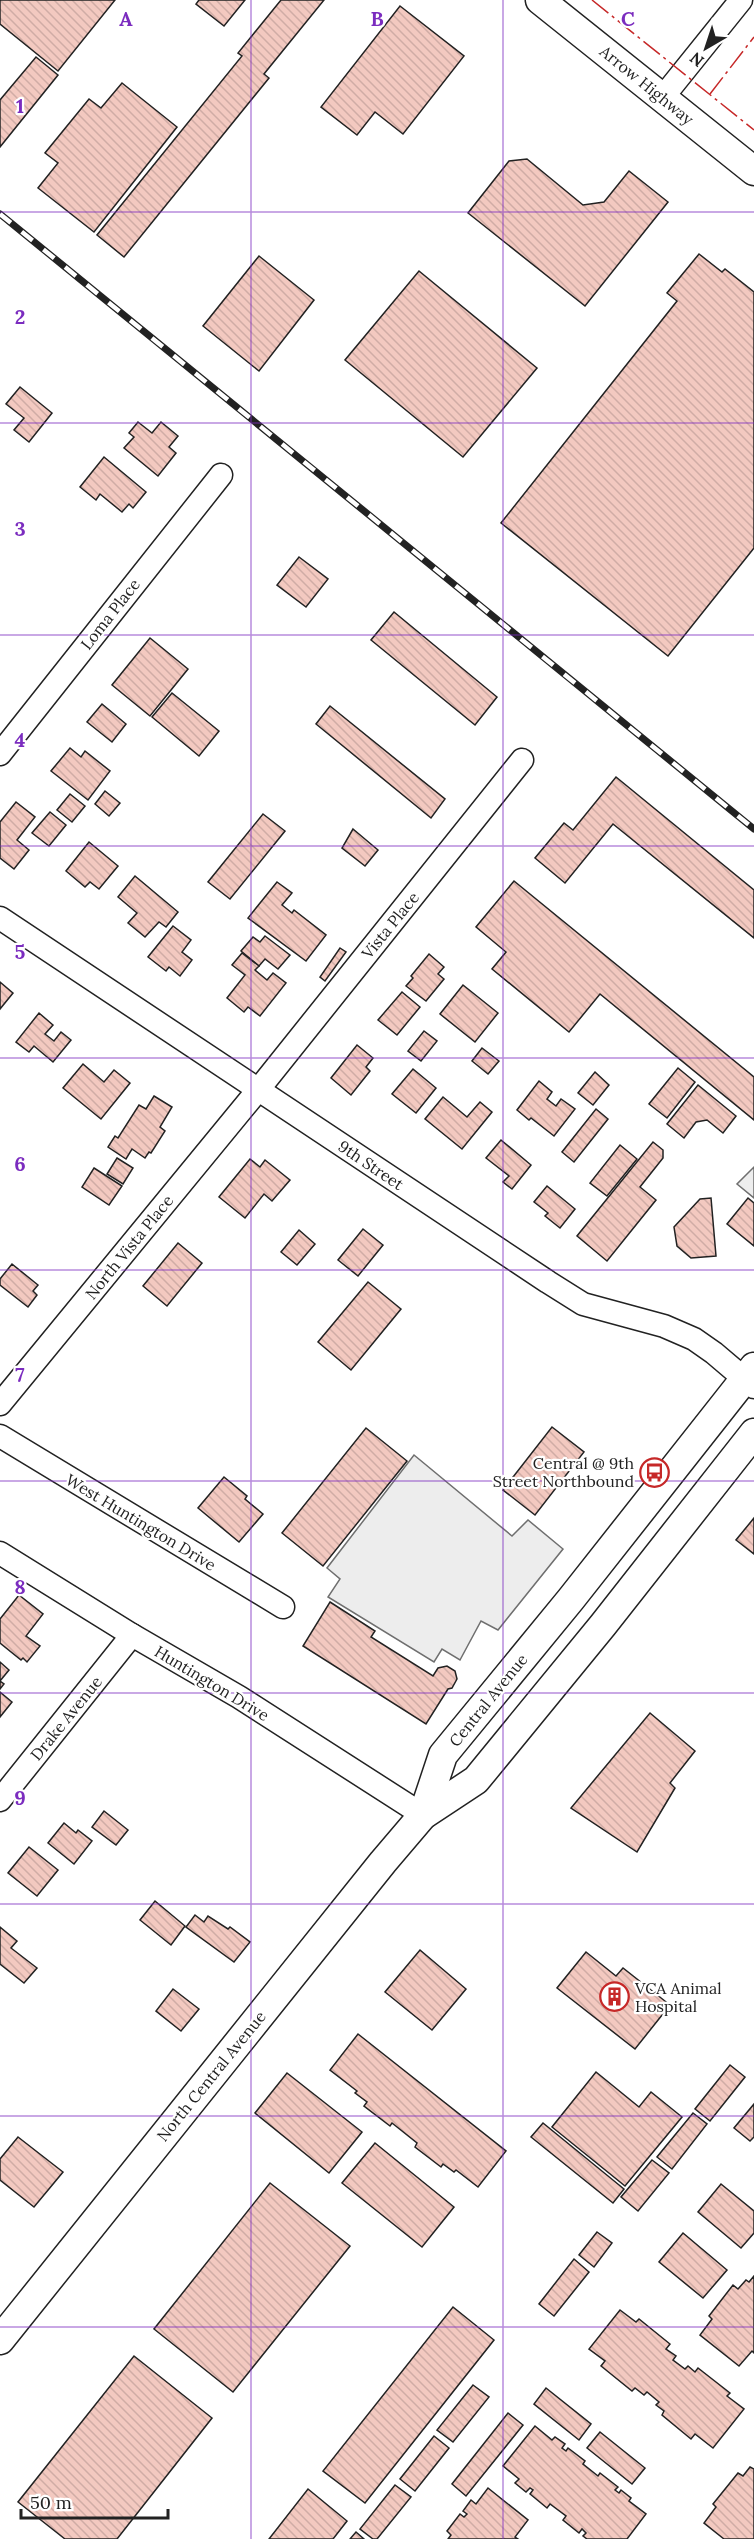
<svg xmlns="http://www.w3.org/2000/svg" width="754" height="2539" viewBox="0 0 754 2539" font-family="Lora,serif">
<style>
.parking{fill:#ededed;stroke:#6f6f6f;stroke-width:1.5}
.building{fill:url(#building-back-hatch);stroke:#222;stroke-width:1.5}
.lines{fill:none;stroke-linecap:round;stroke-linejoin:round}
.minor-casing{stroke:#222;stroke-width:25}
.major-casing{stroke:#222;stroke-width:31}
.minor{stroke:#fff;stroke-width:22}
.major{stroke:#fff;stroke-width:28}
.rail-casing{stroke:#222;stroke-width:7}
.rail{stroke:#fff;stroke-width:4.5;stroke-dasharray:14;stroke-linecap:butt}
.power{stroke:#c62828;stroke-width:1.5;stroke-dasharray:21 4.5 3 4.5;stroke-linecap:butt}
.grid{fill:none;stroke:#7b2cbf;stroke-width:1.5;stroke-opacity:0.55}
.labels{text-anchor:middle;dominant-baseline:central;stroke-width:4.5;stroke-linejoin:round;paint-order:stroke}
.street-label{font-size:16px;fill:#222;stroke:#fff}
.poi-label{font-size:16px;fill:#222;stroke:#fff;text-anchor:end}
.grid-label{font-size:20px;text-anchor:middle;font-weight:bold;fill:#7b2cbf;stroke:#fff;stroke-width:4.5;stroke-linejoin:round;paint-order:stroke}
</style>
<defs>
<pattern id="building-back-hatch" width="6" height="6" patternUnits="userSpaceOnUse" patternTransform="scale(1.5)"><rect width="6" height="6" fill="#f3c9c0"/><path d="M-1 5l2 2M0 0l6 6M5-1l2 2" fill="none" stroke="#d0aca5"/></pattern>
</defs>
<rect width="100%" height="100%" fill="#fff"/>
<g class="parking">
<polygon points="754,1167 754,1198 737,1184"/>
<polygon points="414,1455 512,1536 528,1520 563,1549 498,1630 481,1621 460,1660 442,1649 434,1662 328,1597 340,1579 327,1568"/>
</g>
<g class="building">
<polygon points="0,0 115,0 58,71 0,24"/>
<polygon points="199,0 245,0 224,26 196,4"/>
<polygon points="281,0 324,0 264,74 269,78 124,257 97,235 242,56 238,53"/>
<polygon points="400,6 464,56 403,134 375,112 357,135 321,107"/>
<polygon points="36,57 58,75 0,147 0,100"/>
<polygon points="122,83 177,127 94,232 38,188 58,163 45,153 89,99 101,108"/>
<polygon points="527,159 583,205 604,202 629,171 668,202 585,306 468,213 509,161"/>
<polygon points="699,254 722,272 725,269 754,292 754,548 668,656 501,523 677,301 667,293"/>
<polygon points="259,256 314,300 259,371 203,326"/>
<polygon points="419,271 537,368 463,457 345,360"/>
<polygon points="20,387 52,413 29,442 14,430 24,418 6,404"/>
<polygon points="138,422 152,433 161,422 178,436 169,447 176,453 158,476 124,448 134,437 129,433"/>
<polygon points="104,457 146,492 133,508 129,504 122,512 100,494 96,500 80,487"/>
<polygon points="299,557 328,579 306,607 277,585"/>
<polygon points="394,612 497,697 475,725 371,640"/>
<polygon points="150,638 188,669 150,716 112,685"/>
<polygon points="172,693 219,731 199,756 152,717"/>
<polygon points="102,704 126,724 112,742 87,722"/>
<polygon points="330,706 445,799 431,818 316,724"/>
<polygon points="70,748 81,757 85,751 110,771 88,800 51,771"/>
<polygon points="616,777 754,890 754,938 613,824 565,883 535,858 564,823 573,830"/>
<polygon points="105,791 120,803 109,816 95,804"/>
<polygon points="70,794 85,806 72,822 57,810"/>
<polygon points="16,802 35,817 17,840 29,850 14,869 0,858 0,822"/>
<polygon points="50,812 66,825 49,846 32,833"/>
<polygon points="263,814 285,831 230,899 208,882"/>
<polygon points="353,829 378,850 365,866 342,848"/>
<polygon points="89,842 118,866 99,889 90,882 85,887 66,871"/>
<polygon points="135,876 178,912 166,927 159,922 145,937 128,923 137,913 118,897"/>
<polygon points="514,881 754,1077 754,1120 600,994 569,1032 492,969 506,952 476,927"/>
<polygon points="277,882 292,893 282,905 292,913 294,910 326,935 306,961 248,918"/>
<polygon points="173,926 191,940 182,952 192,960 180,976 169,967 166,971 148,957"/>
<polygon points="265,936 290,955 278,969 265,959 259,966 241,951 253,937 260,942"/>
<polygon points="340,948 346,952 325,981 320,977"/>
<polygon points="242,953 259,966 255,970 267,980 273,973 286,983 260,1016 248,1007 244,1012 227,998 245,975 232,965"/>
<polygon points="429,954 444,967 438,974 444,979 426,1001 406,986 413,978 411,976"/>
<polygon points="0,982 13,993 0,1009"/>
<polygon points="463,985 498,1013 475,1042 440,1014"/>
<polygon points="402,992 420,1007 397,1035 378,1020"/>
<polygon points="39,1013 53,1025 45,1034 54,1041 61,1032 71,1040 53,1062 34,1046 29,1052 16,1042"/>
<polygon points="424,1031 437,1041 421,1061 408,1051"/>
<polygon points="357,1045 373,1058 366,1067 370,1071 351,1095 331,1078"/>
<polygon points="482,1048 499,1061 488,1074 472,1061"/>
<polygon points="83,1064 104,1082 114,1070 130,1083 101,1119 63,1088"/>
<polygon points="678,1068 695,1082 667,1118 649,1104"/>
<polygon points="413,1069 436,1088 416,1113 392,1094"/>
<polygon points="595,1072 609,1085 593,1105 578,1093"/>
<polygon points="539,1081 552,1092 547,1099 556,1106 561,1099 575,1109 554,1136 531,1118 529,1120 517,1110"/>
<polygon points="698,1085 736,1116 723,1133 707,1120 696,1122 684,1138 667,1124"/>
<polygon points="154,1096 172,1107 160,1127 165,1131 151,1153 149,1152 145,1158 132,1149 126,1159 108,1147 115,1136 118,1138 139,1105 146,1109"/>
<polygon points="443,1097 467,1117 480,1102 492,1112 462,1149 425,1119"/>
<polygon points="596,1109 608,1119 574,1162 562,1152"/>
<polygon points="501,1140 531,1165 512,1189 503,1182 509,1176 486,1158"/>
<polygon points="653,1142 663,1150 663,1158 640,1187 656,1200 607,1261 577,1236"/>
<polygon points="620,1145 637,1159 607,1196 590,1183"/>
<polygon points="117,1158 133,1168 123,1184 107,1174"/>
<polygon points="250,1159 260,1167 265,1160 290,1180 272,1201 264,1194 245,1218 219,1197"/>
<polygon points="94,1168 122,1186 109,1205 82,1187"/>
<polygon points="547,1186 575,1209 560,1228 545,1216 548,1213 534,1202"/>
<polygon points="711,1198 716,1256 691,1258 677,1246 674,1227 700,1199"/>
<polygon points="748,1198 754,1203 754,1246 727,1224"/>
<polygon points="363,1229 383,1245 358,1276 338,1260"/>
<polygon points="299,1230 315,1244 297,1265 281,1252"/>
<polygon points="178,1243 202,1263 167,1306 143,1286"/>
<polygon points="12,1264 38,1285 33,1291 37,1295 28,1307 0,1285 0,1279"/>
<polygon points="368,1282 401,1309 351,1370 318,1342"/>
<polygon points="552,1427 584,1452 535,1515 503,1490"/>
<polygon points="366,1428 407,1461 323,1566 282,1533"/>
<polygon points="224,1477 247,1496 245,1499 263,1514 239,1542 198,1508"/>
<polygon points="754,1518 754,1554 736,1540"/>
<polygon points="19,1595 43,1614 26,1636 40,1646 27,1662 23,1658 21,1660 0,1643 0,1619"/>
<polygon points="330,1602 375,1631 371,1637 433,1676 438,1668 447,1666 455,1671 457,1679 452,1688 448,1689 426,1724 303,1646"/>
<polygon points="0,1662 9,1670 0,1681 4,1684 0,1689"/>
<polygon points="0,1692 12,1702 0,1717"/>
<polygon points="650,1713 695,1751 670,1783 675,1788 637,1852 571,1808"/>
<polygon points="104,1811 128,1830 116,1845 92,1827"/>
<polygon points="64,1823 76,1833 78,1830 92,1841 74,1864 48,1843"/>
<polygon points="29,1847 58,1870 37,1896 8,1873"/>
<polygon points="155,1901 185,1926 171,1945 140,1920"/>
<polygon points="195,1915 204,1922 208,1916 228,1929 230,1927 250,1942 234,1962 186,1927"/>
<polygon points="0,1927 17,1941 11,1948 37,1968 24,1983 0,1964"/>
<polygon points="420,1950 466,1989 432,2030 385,1992"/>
<polygon points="586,1952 616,1976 623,1968 670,2005 635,2049 557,1988"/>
<polygon points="173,1989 199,2009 181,2031 156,2011"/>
<polygon points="358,2034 506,2151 478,2187 456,2170 454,2172 443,2164 441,2167 415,2147 417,2143 392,2123 390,2126 364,2106 367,2102 355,2093 357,2091 330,2070"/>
<polygon points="730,2065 745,2077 710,2121 695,2109"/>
<polygon points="596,2072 639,2107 651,2092 682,2117 625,2186 552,2127"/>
<polygon points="287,2073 362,2132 329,2173 255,2113"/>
<polygon points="754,2104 754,2137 750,2141 734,2128"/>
<polygon points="693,2113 707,2124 672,2169 657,2157"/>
<polygon points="543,2123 624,2189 613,2203 531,2137"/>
<polygon points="18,2137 63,2172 34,2207 0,2180 0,2159"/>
<polygon points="375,2143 454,2207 422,2247 342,2183"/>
<polygon points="652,2160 669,2173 638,2211 621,2197"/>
<polygon points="270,2183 350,2246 233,2392 154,2329"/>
<polygon points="721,2184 754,2211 754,2233 741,2248 698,2212"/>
<polygon points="597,2232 612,2243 594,2267 579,2255"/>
<polygon points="683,2233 727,2270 703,2298 659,2262"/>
<polygon points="574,2259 589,2272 554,2316 539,2304"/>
<polygon points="754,2276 754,2353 752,2351 739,2366 700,2335 712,2319 709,2316 733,2285 738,2289 746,2280 749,2282"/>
<polygon points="453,2307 494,2340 365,2503 323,2471"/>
<polygon points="620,2310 636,2322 639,2319 670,2344 666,2349 676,2356 673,2360 685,2369 688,2366 695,2372 698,2368 730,2393 727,2396 744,2409 713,2448 695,2434 691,2439 662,2415 664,2411 656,2405 659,2402 647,2392 644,2395 635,2388 632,2391 601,2366 605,2361 589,2349"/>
<polygon points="134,2356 212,2418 117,2539 65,2539 18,2502"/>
<polygon points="473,2385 489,2397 453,2442 437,2430"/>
<polygon points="546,2388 591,2424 579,2440 534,2404"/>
<polygon points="508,2413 523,2425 466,2496 452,2484"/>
<polygon points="535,2426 552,2440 555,2437 565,2444 562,2448 566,2451 568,2448 585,2461 583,2464 598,2476 600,2473 618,2487 615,2490 619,2493 621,2490 631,2498 629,2501 646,2514 627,2539 587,2539 583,2536 586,2533 582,2529 579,2533 563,2520 566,2516 550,2504 547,2508 530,2494 533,2490 530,2488 526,2492 515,2483 519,2479 503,2466"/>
<polygon points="600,2432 645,2468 632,2484 587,2448"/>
<polygon points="434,2436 449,2448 415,2491 400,2479"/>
<polygon points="750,2467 754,2469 754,2539 724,2539 704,2523 716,2507 713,2504 738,2473 743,2476"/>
<polygon points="395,2485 411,2497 377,2539 373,2539 360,2529"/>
<polygon points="488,2488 528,2520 515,2537 518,2539 448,2539 451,2535 447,2531 460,2514 464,2517 467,2514 463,2511 471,2500 476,2504"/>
<polygon points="308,2489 347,2521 333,2539 269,2539"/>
<polygon points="356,2532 364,2539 350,2539"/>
</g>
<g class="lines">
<defs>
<g id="minor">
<polyline points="663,97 741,0"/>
<polyline points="0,754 221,475"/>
<polyline points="0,918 548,1282 583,1304 664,1326 694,1339 714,1353 754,1387"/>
<polyline points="0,1404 258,1090 522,760"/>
<polyline points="0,1436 283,1607"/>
<polyline points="0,1553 132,1635 239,1697 423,1815"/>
<polyline points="0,1800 132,1635"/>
</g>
<g id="major">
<polyline points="540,0 754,171"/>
<polyline points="423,1815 443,1755 571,1599 754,1367"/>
<polyline points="0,2340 383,1862 423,1815 476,1780 603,1625 754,1433"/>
</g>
</defs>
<use href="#minor" class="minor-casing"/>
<use href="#major" class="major-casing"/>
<use href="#minor" class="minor"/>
<use href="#major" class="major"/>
<defs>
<polyline id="rail" points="0,214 754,829"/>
</defs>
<use href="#rail" class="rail-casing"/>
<use href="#rail" class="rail"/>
<g class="power">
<polyline points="592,0 754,130"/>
<polyline points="710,94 754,37"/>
</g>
</g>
<path class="grid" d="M251,0v2539M503,0v2539M0,212h754M0,423h754M0,635h754M0,846h754M0,1058h754M0,1270h754M0,1481h754M0,1693h754M0,1904h754M0,2116h754M0,2327h754"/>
<defs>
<symbol id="bus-ring" viewBox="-11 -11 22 22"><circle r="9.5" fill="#fff" stroke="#c62828" stroke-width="1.5"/><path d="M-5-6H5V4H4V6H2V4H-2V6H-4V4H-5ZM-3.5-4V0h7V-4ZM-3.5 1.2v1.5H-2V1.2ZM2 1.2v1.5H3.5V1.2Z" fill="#c62828"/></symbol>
<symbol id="building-ring" viewBox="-11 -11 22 22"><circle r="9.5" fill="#fff" stroke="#c62828" stroke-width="1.5"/><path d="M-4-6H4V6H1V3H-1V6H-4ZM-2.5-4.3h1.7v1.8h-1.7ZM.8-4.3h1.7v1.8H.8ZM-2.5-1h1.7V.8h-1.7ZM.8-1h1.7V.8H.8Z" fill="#c62828"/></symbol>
</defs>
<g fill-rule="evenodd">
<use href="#bus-ring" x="638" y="1456" width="33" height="33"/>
<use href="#building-ring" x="598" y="1980" width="33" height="33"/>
</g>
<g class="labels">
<g class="street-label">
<text transform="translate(647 85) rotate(39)">Arrow Highway</text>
<text transform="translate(110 614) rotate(-52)">Loma Place</text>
<text transform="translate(390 925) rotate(-51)">Vista Place</text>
<text transform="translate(371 1165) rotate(34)">9th Street</text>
<text transform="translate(129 1247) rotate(-51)">North Vista Place</text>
<text transform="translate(141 1522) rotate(31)">West Huntington Drive</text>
<text transform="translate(212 1683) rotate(31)">Huntington Drive</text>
<text transform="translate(488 1700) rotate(-51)">Central Avenue</text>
<text transform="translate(66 1718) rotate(-51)">Drake Avenue</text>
<text transform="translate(211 2076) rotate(-51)">North Central Avenue</text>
</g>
<g class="poi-label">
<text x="634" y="1463">Central @ 9th<tspan x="634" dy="18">Street Northbound</tspan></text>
<text x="635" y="1988" text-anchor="start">VCA Animal<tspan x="635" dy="18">Hospital</tspan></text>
</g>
</g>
<g class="grid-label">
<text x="126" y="26">A</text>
<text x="377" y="26">B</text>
<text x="628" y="26">C</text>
<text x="20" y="113">1</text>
<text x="20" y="324">2</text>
<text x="20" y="536">3</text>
<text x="20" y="747">4</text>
<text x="20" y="959">5</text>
<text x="20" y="1171">6</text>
<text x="20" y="1382">7</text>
<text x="20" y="1594">8</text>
<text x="20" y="1805">9</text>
</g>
<g transform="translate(706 48) rotate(219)" stroke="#ffffff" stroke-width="4.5" paint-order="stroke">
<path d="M0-4.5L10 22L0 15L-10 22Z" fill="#222222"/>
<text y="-9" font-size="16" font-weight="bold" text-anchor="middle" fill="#222222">N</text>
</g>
<path d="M21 2509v9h147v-9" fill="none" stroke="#222222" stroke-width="3"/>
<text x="30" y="2509" font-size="18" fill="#222222" stroke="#ffffff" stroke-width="4.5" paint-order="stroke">50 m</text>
</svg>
